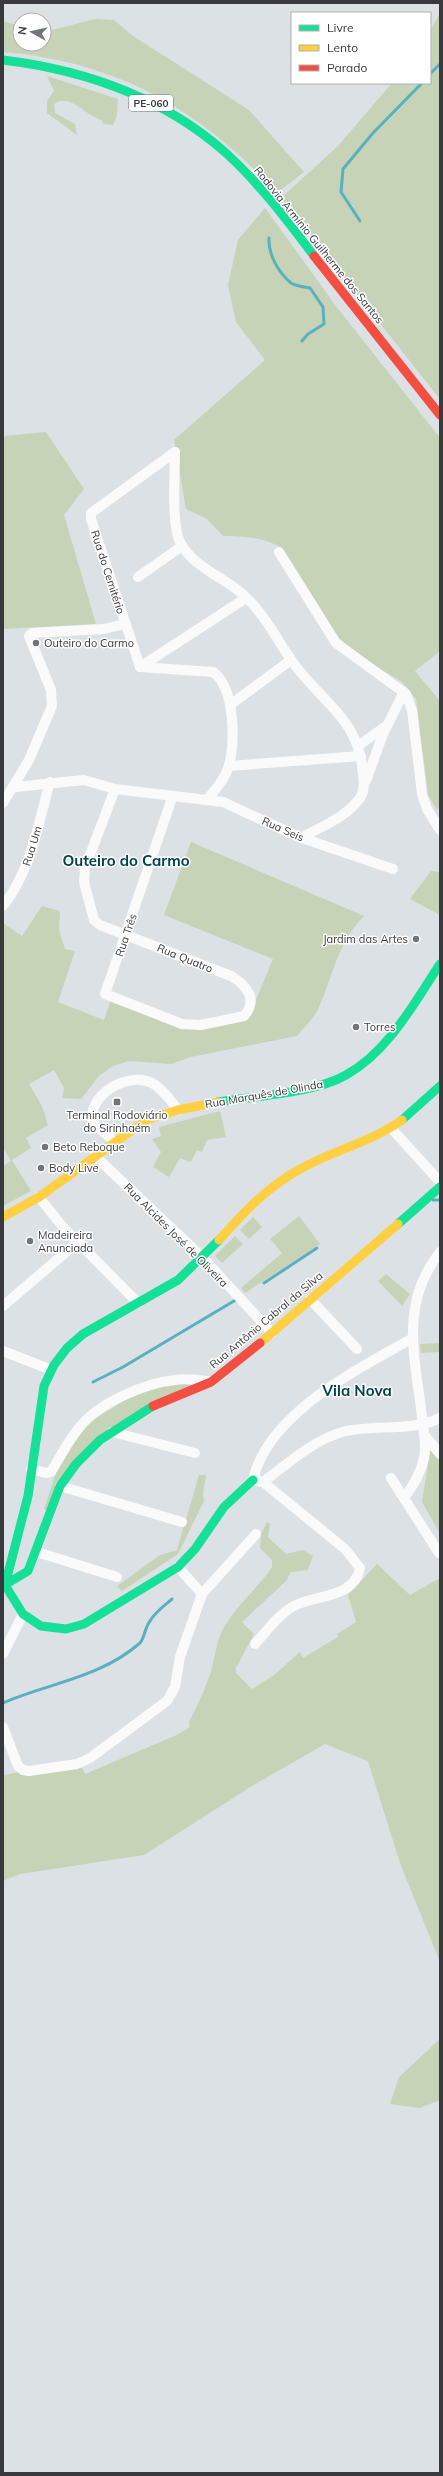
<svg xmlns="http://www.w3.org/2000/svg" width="443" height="2476" viewBox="0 0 443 2476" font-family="Mulish,sans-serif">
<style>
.green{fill:#c6d3b6}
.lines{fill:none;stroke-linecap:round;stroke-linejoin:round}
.stream{stroke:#59b1bf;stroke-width:3}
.street{stroke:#fafafb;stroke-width:10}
.fast{stroke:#16e098;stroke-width:9}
.slow{stroke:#ffcf43;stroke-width:9}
.jam{stroke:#f24e42;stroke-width:9}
.poi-dot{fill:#717478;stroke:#fff;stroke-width:1.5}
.labels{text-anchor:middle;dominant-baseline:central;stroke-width:3;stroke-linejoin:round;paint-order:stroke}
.shield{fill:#fff;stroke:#737477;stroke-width:1}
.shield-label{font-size:10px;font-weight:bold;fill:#37393d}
.street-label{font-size:11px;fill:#37393d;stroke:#fff}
.poi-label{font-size:11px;fill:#37393d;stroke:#fff;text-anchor:start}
.district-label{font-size:15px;font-weight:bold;fill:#00434b;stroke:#fff}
</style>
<rect width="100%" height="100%" fill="#dce1e6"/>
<g class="green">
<polygon points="440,13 440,399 281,198 338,146 392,83 430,83 430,31"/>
<path d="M95,19l19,1 19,16 116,74 55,62 -27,21c-77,-84 -159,-131 -274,-141v-31l17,5v18h24v-15l8,1z"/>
<path d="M47,76l71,23 -1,16 -4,10 -10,-1 -1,-4c-14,-2 -32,-28 -48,-16l1,9 20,11 2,11 -30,-22v-12l7,-10z"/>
<path d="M265,208l71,98 104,132v213l-25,20 25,30v105l-3,4 -9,-15 -12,-96 -14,-17 -36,-22 -30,-24 -54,-88c-19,-11 -38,-12 -59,-12l-16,-17 -21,-10 -12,-69 91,-80 -29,-38 -8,-37 10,-45z"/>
<polygon points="46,432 84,489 64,515 96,624 3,629 3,439 5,436"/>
<path d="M191,842l173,74c-27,28 -30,57 -45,91 -4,10 -15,20 -22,29l-106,21 -20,7 -42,-3 -16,5 -14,10 -18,23 -19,-1 2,-10 -10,-18 -25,14 13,22 6,19 -22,13 5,10 -19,12 19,31 -28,15v-40l8,-5 -8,-13v-225l19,13 20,-30 18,5 -1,19 6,19 10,2 -17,51 46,18 7,-20 69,27 70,-13 23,-55 -109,-44z"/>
<polygon points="431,871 440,872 440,915 410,899"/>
<polygon points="220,1111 226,1137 207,1140 202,1152 197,1150 191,1162 180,1158 169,1177 153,1167 161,1152 152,1139 161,1136 159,1127"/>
<polygon points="299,1216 320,1244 245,1293 241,1288 282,1253 270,1239"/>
<polygon points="253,1217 262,1227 249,1239 240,1230"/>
<polygon points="235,1236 243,1244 222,1263 215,1256"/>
<polygon points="386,1274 410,1294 402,1306 378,1281"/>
<polygon points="440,1343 440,1352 421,1353 420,1344"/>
<polygon points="176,1383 193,1385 100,1437 46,1510 44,1509 56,1473 84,1426 131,1396"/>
<polygon points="431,1446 440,1457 440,1534 422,1502"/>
<polygon points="199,1475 206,1475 203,1493 204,1501 178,1554 122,1591 117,1586 160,1555 177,1550"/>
<path d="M267,1522l3,2 -2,13 18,17 17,-4 10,6 -5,14 -17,2 -5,9 -44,41 12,12 -18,34v5l16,16 22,-14 26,-23 3,6 35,-21 -1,-3 19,-12 -8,-27 29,-31 33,31 30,-17v384l-40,-99 -32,-102 -43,-17 -73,42 -108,69 -124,19 -17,7v-106l76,-13 6,12 94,-40 11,-7 -1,-5c7,-14 14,-28 19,-42 7,-18 7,-37 16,-53 14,-23 34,-39 48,-60v-7l-12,-12 1,-14z"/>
<polygon points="440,2039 440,2100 420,2108 390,2104 399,2077"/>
</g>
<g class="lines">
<g class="stream">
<polyline points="430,74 440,64"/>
<polyline points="360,221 341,192 343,169 373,133 422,83"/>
<path d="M269,238c-1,16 9,34 22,45 4,3 13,4 19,5l13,19 1,17 -16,10 -6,7"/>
<polyline points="433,1200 440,1200"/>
<polyline points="264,1283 317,1248"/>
<polyline points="93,1382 123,1367 239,1298"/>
<path d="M3,1703c46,-20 97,-25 137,-60 5,-6 5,-16 10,-22 5,-9 14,-15 22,-22"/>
</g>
<g class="street">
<path d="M175,452c0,23 -4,71 5,90 12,24 41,34 60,50 25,20 39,53 58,77 30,38 61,52 65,105 1,8 2,17 -3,24 -13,19 -40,29 -59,40"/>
<polyline points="279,552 336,643 406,694 412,710 422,794 427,809 440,830"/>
<polyline points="138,577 182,546"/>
<polyline points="140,667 91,519 91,513 175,452"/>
<path d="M140,667l73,5c22,15 23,73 15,96 -3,12 -14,22 -20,31"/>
<polyline points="140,667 246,598"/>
<polyline points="230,705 291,660"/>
<polyline points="358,746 386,726"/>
<polyline points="229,766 361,756"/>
<polyline points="366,781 383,734 404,692"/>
<polyline points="15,787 84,780 115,789 223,802 299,837 393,869"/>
<path d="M115,789l-30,79 -1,14 10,38 6,5 131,51c15,9 28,23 13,40l-43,9 -19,-1 -77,-30 67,-196"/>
<polyline points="3,803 29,760 52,706 51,690 29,636 32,633 104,629 125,624"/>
<path d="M3,906c28,-35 35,-82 47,-124"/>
<polyline points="391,1128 440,1182"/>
<path d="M114,1141l-21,-18c-7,-28 35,-52 59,-40 10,5 19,18 26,27"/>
<polyline points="95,1156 202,1257 272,1333"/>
<polyline points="39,1197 62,1226 138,1303"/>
<polyline points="310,1299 357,1349"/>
<polyline points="3,1306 78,1242"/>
<path d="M411,1339c-55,31 -143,75 -158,141l10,2c26,-19 51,-43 83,-51 29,-6 69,0 94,-13"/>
<polyline points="3,1351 49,1369"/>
<polyline points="112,1432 195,1453"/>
<polyline points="426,1437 440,1454"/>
<path d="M31,1469l15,4 5,-1c9,-15 17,-31 28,-44 19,-25 66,-45 96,-48 11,-2 23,0 34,1"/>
<polyline points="391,1478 439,1553"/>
<polyline points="60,1486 182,1522"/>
<path d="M404,1498c10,-13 17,-25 20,-40 3,-16 -1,-28 -2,-42 -7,-59 -23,-112 18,-164"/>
<polyline points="37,1552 117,1577"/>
<polyline points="178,1567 202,1594"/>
<path d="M255,1644c11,-12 22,-28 37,-37 21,-13 62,-7 68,-39l-15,-19 -82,-67"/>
<polyline points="3,1654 23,1614"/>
<polyline points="3,1727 18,1766 23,1770 29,1771 77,1764 90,1758 167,1701 175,1687 180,1657 202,1594 256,1534"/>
</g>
<g class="fast">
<path d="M3,60c82,10 160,37 223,93 33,30 61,67 88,103"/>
<path d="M218,1102c37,-6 97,-9 128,-27 43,-24 68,-72 94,-111"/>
<polyline points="402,1120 440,1086"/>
<polyline points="398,1224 440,1187"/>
<polyline points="5,1585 28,1496 44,1386 54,1365 67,1348 83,1334 178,1280 219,1240"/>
<polyline points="5,1585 23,1614 41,1626 66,1629 84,1624 178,1567 195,1549 224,1507 253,1480"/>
<polyline points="3,1586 28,1571 60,1486 76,1464 100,1440 153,1406"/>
</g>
<g class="slow">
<polyline points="3,1217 39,1197 146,1120 178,1110 218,1102"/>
<path d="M219,1240c25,-28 49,-54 83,-72 33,-18 69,-26 100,-48"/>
<polyline points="260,1343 398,1224"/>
</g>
<g class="jam">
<polyline points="314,256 440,415"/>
<polyline points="153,1406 211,1382 260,1343"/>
</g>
</g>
<g class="poi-dot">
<circle cx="36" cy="643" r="4"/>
<circle cx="416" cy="939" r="4"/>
<circle cx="356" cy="1027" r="4"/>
<rect x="113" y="1098" width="8" height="8" rx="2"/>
<circle cx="45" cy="1147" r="4"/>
<circle cx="41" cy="1168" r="4"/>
<circle cx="30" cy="1241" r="4"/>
</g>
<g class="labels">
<rect class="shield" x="129" y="95" width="44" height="16" rx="3"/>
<g class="shield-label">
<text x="151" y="103">PE-060</text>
</g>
<g class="street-label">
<text transform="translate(319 245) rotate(51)">Rodovia Armínio Guilherme dos Santos</text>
<text transform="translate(108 572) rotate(72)">Rua do Cemitério</text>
<text transform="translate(283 829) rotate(24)">Rua Seis</text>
<text transform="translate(32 846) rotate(-73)">Rua Um</text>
<text transform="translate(126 935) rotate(-71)">Rua Três</text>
<text transform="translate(185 958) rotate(22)">Rua Quatro</text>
<text transform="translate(264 1094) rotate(-10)">Rua Marquês de Olinda</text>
<text transform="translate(176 1235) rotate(45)">Rua Alcides José de Oliveira</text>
<text transform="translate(266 1320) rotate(-40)">Rua Antônio Cabral da Silva</text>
</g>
<g class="poi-label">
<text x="44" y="643">Outeiro do Carmo</text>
<text x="408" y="939" text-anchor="end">Jardim das Artes</text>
<text x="364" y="1027">Torres</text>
<text x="117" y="1115" text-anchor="middle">Terminal Rodoviário<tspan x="117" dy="13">do Sirinhaém</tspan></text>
<text x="53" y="1147">Beto Reboque</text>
<text x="49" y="1168">Body Live</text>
<text x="38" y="1235">Madeireira<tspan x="38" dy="13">Anunciada</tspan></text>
</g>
<g class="district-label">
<text x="126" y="860">Outeiro do Carmo</text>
<text x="357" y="1390">Vila Nova</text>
</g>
</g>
<rect width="443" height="2476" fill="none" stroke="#37393d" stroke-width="8"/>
<rect x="291" y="12" width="140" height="72" fill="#ffffff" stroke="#afb0b1"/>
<rect x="299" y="25" width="20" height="6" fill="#16e098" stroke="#afb0b1"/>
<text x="327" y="32" font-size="12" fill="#37393d">Livre</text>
<rect x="299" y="45" width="20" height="6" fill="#ffcf43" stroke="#afb0b1"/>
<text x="327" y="52" font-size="12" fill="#37393d">Lento</text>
<rect x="299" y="65" width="20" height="6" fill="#f24e42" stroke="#afb0b1"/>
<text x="327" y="72" font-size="12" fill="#37393d">Parado</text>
<g transform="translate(32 32) rotate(278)"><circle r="19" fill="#ffffff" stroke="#afb0b1"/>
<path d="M0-3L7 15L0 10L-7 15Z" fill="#717478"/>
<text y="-6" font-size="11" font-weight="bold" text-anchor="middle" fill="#37393d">N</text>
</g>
</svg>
